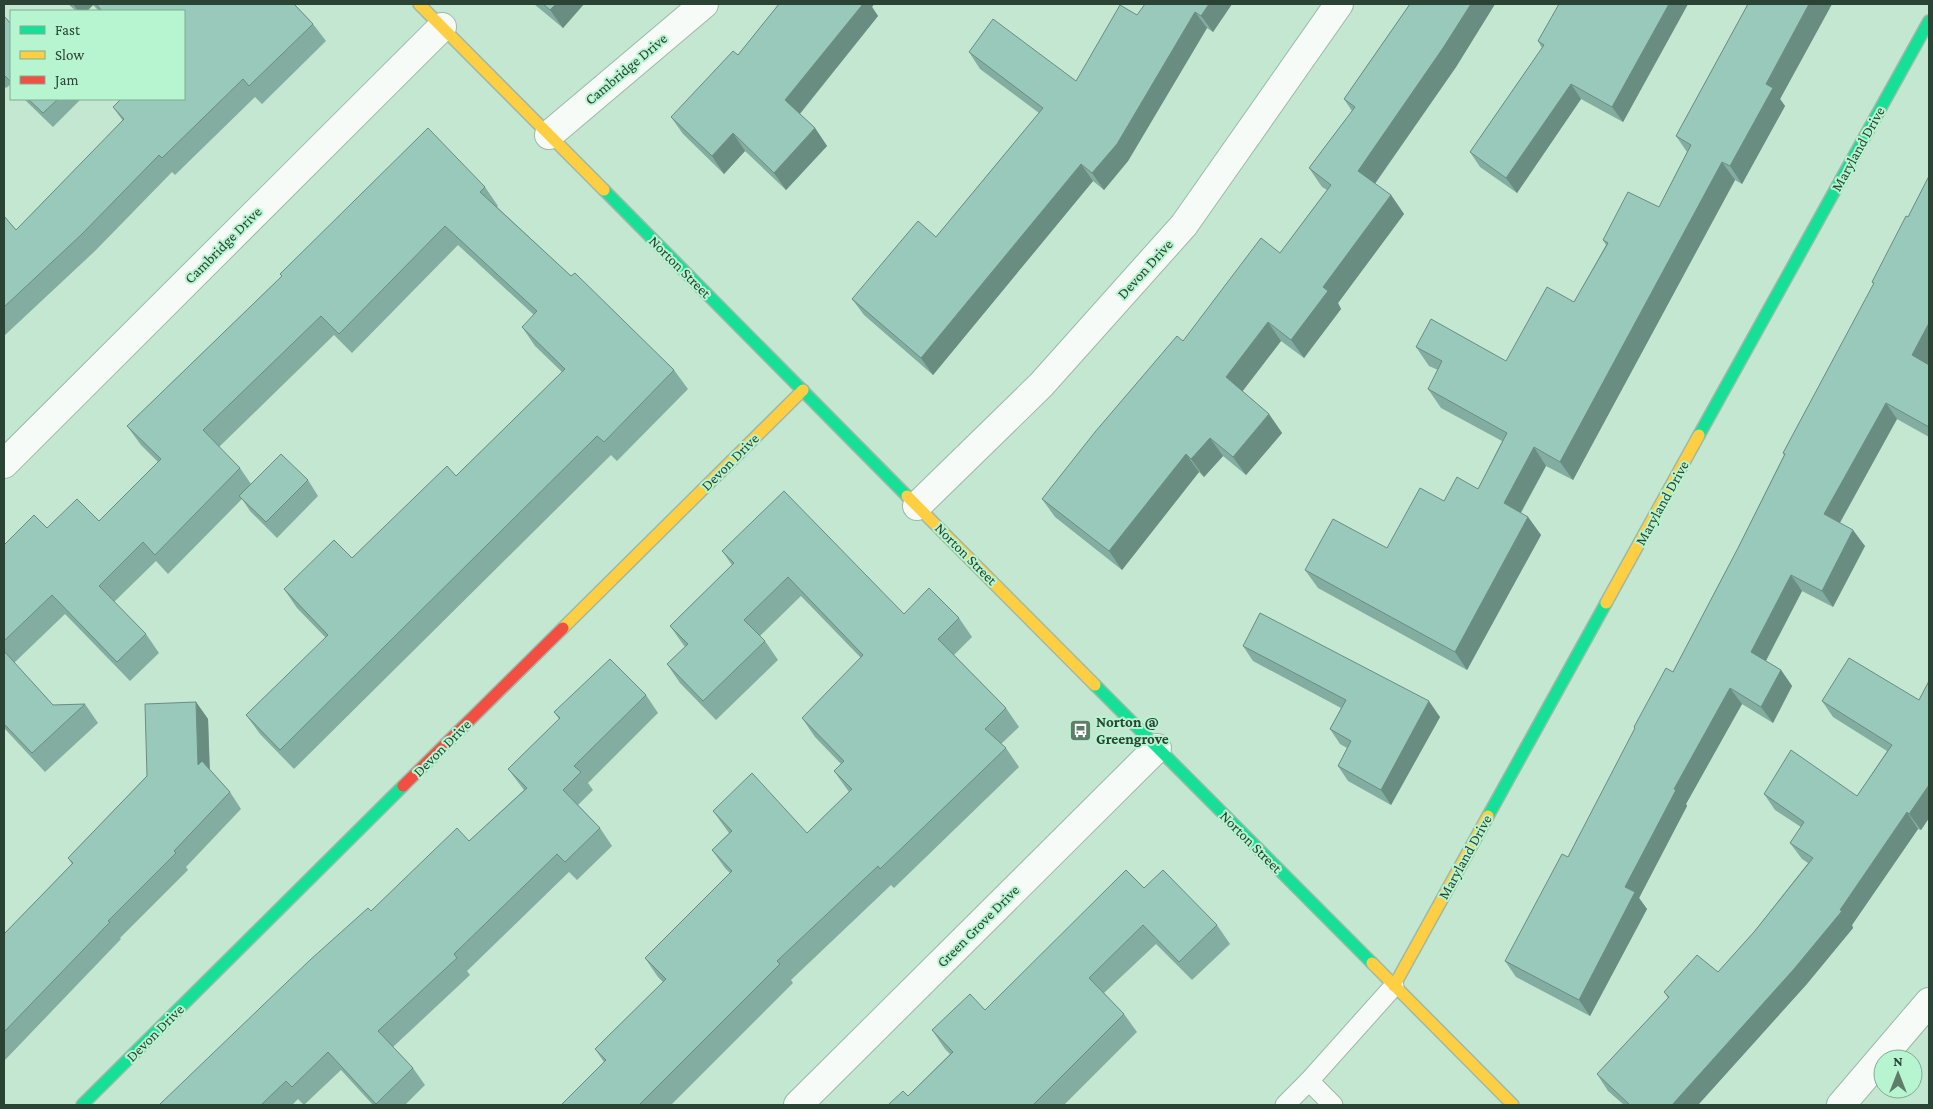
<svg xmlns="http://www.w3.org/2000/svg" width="1933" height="1109" viewBox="0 0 1933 1109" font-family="'Crimson Pro',serif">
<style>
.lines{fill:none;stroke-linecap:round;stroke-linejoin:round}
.lane-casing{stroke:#9db9a8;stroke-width:21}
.street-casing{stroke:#9db9a8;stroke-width:30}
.fast-casing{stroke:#9db9a8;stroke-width:14}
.slow-casing{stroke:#9db9a8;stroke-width:14}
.jam-casing{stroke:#9db9a8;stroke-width:14}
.lane{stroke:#f6fbf8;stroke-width:19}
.street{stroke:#f6fbf8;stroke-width:28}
.fast{stroke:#16e098;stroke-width:11}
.slow{stroke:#ffcf43;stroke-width:11}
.jam{stroke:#f24e42;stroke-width:11}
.wall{fill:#83ada0}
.shaded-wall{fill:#6a8d82}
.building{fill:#98c9ba;stroke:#6a8d82}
.labels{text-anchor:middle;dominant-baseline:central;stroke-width:4;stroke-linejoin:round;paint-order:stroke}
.street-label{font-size:15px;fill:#2a4334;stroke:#b6f5cf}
.poi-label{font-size:15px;font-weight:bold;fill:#2a4334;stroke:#b6f5cf;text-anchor:start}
</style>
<rect width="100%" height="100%" fill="#c4e7d2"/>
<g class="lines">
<defs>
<g id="lane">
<polyline points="1285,1105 1309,1081"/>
<polyline points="1333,1105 1309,1081 1394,986"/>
</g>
<g id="street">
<polyline points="549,135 704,4"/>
<polyline points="4,464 442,27"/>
<polyline points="917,506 1041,385 1184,225 1339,4"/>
<polyline points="798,1105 1157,748"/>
<polyline points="1841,1105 1929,1002"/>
</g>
<g id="fast">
<polyline points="604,190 907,496"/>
<polyline points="1699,435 1929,21"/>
<polyline points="1095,685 1372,963"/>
<polyline points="1488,816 1606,603"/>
<polyline points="82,1105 403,786"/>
</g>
<g id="slow">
<polyline points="419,4 604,190"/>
<polyline points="907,496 1095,685"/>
<polyline points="1606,603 1699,435"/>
<polyline points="563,628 803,390"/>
<polyline points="1372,963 1513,1105"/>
<polyline points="1394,986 1488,816"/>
</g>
<polyline id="jam" points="403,786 563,628"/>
</defs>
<use href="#lane" class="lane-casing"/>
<use href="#street" class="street-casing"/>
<use href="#fast" class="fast-casing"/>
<use href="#slow" class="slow-casing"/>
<use href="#jam" class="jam-casing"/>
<use href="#lane" class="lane"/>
<use href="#street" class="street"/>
<use href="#fast" class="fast"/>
<use href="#slow" class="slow"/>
<use href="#jam" class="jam"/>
</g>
<g class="wall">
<polygon points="68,4 294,4 313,24 326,41 262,104 255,97 175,175 172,172 95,251 4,336 4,216 16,230 123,121 113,107 184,99 184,11 99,11 93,5 87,11 76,11"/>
<polygon points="534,4 584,4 563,28"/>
<polygon points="779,4 874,4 872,7 878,16 800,114 815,128 827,146 786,190 745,151 724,174 683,134 671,117 738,55"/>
<polygon points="1232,4 1213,32 1207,28 1128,161 1104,190 1093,181 933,375 864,315 852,299 936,237 1039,113 980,69 969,52 1076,81 1137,15"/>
<polygon points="1410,4 1495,4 1456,67 1375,184 1391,195 1404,214 1338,303 1341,309 1304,358 1281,341 1242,391 1269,414 1282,433 1246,475 1223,456 1204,477 1199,472 1122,570 1055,517 1042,499 1183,341 1280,253 1327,190 1322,187 1309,168 1352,111 1344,99"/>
<polygon points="1559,4 1688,4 1623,122 1581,99 1517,193 1480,167 1470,152 1542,48 1538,41"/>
<polygon points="1748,4 1832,4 1780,99 1785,106 1742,184 1735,180 1573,480 1546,466 1521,513 1528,517 1541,535 1467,670 1318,588 1305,570 1387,548 1444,501 1478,489 1502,441 1441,408 1428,389 1438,370 1429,366 1416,347 1506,361 1574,302 1606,245 1603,240 1659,207 1687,152 1676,136"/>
<polygon points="4,16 11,24 11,86 10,85 6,88 4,86"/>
<polygon points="24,99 81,99 53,127"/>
<polygon points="1929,176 1929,361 1928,364 1929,365 1929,437 1897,419 1840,523 1865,546 1833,607 1802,591 1766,661 1781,670 1792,686 1773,723 1742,704 1686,804 1687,806 1639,898 1647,909 1590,1016 1516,977 1505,961 1568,857 1635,729 1634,727 1673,672 1738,548 1784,455 1783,453 1874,285 1872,282 1908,217"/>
<polygon points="485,187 498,206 497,207 571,276 674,370 688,389 617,461 611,455 294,769 260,734 246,715 326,638 297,608 284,589 352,558 456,476 562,372 535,346 522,327 534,315 458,245 352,353 334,335 219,447 240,468 251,484 308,480 318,496 277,538 250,511 242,499 168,574 156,561 114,602 146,634 159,653 130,681 65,614 14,663 53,705 85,704 98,723 45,772 4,728 4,545 47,528 99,521 158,462 141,445 127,426 282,276 280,274"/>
<polygon points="722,551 904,614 959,618 972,637 954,655 1006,708 1019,727 1001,744 1006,748 1019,767 894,888 891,885 791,980 793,983 671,1105 561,1105 604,1062 595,1049 663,982 658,977 645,958 730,873 725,868 712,850 729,833 713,811 807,833 849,792 834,771 841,764 815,737 802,718 861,658 801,596 760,636 765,641 778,660 716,720 680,683 667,664 685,647 670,626 732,565"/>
<polygon points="1243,646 1440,717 1391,805 1348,781 1338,766 1347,748 1340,744 1330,729 1341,708 1253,661"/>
<polygon points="1929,681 1929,818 1921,830 1918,829 1852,925 1853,928 1806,985 1698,1105 1624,1105 1608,1091 1597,1074 1668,998 1664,992 1718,972 1754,932 1808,863 1802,859 1790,843 1801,827 1775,810 1764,794 1857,796 1887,751 1833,717 1822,701 1919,700"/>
<polygon points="646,695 658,713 588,783 593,790 578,805 600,828 612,846 577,880 569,872 467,971 470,975 393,1047 413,1068 425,1085 405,1105 373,1105 341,1070 304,1105 298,1099 292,1105 159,1105 371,911 469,841 524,790 521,786 508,769 559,719 554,712"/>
<polygon points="196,702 208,719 210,770 230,792 241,809 186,867 188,870 120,938 121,939 4,1061 4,934 72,864 68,858 147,776"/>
<polygon points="1144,888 1217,925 1230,944 1192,980 1156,944 1104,993 1124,1014 1137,1032 1064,1105 888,1105 908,1096 950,1054 945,1049 932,1030 985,1010"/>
</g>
<g class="shaded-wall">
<polygon points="73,4 92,4 93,5 87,11 78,11"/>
<polygon points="556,4 584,4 563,28 550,10"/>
<polygon points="863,4 874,4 872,7 878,16 797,117 785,100"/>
<polygon points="1209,4 1232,4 1213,32 1201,16"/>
<polygon points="1471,4 1495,4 1456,67 1371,189 1358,171"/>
<polygon points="1669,4 1688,4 1623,122 1612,107"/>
<polygon points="1809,4 1832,4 1780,99 1785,106 1742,184 1730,166 1766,84"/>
<polygon points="1195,12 1207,28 1128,161 1104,190 1092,173"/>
<polygon points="1571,84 1581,99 1517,193 1506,178"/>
<polygon points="815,128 827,146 786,190 774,173"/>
<polygon points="733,133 745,151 724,174 712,156"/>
<polygon points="1722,162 1735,180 1573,480 1560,462"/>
<polygon points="1081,164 1093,181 933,375 921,358"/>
<polygon points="1391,195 1404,214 1338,303 1341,309 1304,358 1291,340 1323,287"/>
<polygon points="1268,322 1281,341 1239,396 1226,377"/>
<polygon points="1929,323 1929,361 1924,372 1912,355"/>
<polygon points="1886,403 1897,419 1835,531 1824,514"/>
<polygon points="1269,414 1282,433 1246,475 1233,457"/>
<polygon points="1210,438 1223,456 1204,477 1191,459"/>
<polygon points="1534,447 1546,466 1516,521 1504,503"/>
<polygon points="1186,454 1199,472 1122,570 1109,551"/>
<polygon points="1528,517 1541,535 1467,670 1455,652"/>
<polygon points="1853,530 1865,546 1833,607 1822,591"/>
<polygon points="1791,575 1802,591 1762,668 1751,652"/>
<polygon points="1781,670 1792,686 1773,723 1761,707"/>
<polygon points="1730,688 1742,704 1686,804 1687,806 1639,898 1647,909 1590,1016 1579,1000 1625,887 1674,789"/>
<polygon points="1429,701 1440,717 1391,805 1381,790"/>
<polygon points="196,702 208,719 210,783 198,765"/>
<polygon points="1929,785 1929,818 1921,830 1909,814"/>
<polygon points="1907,812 1918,829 1852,925 1853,928 1806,985 1698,1105 1672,1105 1840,910"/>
</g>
<g class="building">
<polygon points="96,4 294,4 313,24 249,86 243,79 162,158 159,155 82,234 4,307 4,216 16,230 124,119 113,107 121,99 184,99 184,11 102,11"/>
<polygon points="543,4 556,4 550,10"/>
<polygon points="779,4 863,4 785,100 815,128 774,173 733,133 712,156 671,117 733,51 738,55"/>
<polygon points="1145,4 1209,4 1201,16 1195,12 1117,144 1092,173 1081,164 921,358 852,299 918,221 936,237 1043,108 969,52 993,19 1076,81 1120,5 1137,15"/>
<polygon points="1410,4 1471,4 1443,48 1358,171 1391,195 1323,287 1328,291 1291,340 1268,322 1226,377 1269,414 1233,457 1210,438 1191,459 1186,454 1109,551 1042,499 1095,432 1177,336 1183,341 1261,238 1280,253 1331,185 1309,168 1355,107 1344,99"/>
<polygon points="1559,4 1669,4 1612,107 1571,84 1506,178 1470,152 1544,45 1538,41"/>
<polygon points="1748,4 1809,4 1766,84 1773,88 1730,166 1722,162 1560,462 1534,447 1504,503 1528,517 1455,652 1305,570 1333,519 1387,548 1420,488 1444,501 1457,477 1478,489 1507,433 1428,389 1442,361 1416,347 1431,319 1506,361 1547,287 1574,302 1608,243 1603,240 1628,192 1659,207 1691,145 1676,136"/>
<polygon points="4,16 11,24 11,82 4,75"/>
<polygon points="28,99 58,99 43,113"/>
<polygon points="428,128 485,187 480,192 571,276 575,273 674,370 604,442 597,436 280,750 246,715 328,635 284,589 334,540 352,558 447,466 456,476 565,369 522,327 537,311 445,226 339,334 321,316 203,430 240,468 155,555 143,542 99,586 146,634 117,662 52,595 4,641 4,545 34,515 47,528 77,499 99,521 161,459 127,426 282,276 280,274"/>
<polygon points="1929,176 1929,323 1912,355 1929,365 1929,427 1886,403 1824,514 1853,530 1822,591 1791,575 1751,652 1781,670 1761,707 1730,688 1674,789 1676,790 1625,887 1635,892 1579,1000 1505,961 1562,854 1568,857 1635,728 1634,727 1666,668 1673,672 1738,548 1785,454 1783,453 1874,283 1872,282 1906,216 1908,217"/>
<polygon points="281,454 308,480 266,522 239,496"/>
<polygon points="784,491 904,614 929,588 959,618 938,639 1006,708 985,729 1006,748 880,869 878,866 777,961 780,964 639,1105 561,1105 606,1060 595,1049 666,979 645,958 732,871 712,850 732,831 713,811 752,773 807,833 852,789 834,771 844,761 802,718 863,655 788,577 744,620 765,641 703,701 667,664 688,644 670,626 734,563 722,551"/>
<polygon points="1260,613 1429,701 1381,790 1338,766 1351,741 1330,729 1346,700 1243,646"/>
<polygon points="4,651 53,705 85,704 32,753 4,724"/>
<polygon points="1849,658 1919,700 1929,681 1929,785 1909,814 1907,812 1840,910 1842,911 1794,969 1672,1105 1630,1105 1597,1074 1669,997 1664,992 1697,955 1718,972 1754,932 1813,858 1790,843 1804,822 1764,794 1791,750 1857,796 1892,745 1822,701"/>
<polygon points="610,659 646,695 574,766 581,772 563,790 600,828 565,862 557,854 454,954 457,958 378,1031 413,1068 376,1104 328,1052 292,1087 286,1081 261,1105 159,1105 310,960 368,908 371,911 457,828 469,841 527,788 508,769 560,718 554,712"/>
<polygon points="196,702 198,765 202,761 230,792 174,851 176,853 108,921 110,922 4,1032 4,934 73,863 68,858 147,776 145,704"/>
<polygon points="1126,870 1144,888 1163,870 1217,925 1179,962 1143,925 1089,978 1124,1014 1033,1105 888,1105 903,1091 908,1096 953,1052 932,1030 970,994 985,1010"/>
</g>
<defs>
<symbol id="bus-square" viewBox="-11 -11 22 22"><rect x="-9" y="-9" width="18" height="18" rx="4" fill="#607c6b" stroke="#b6f5cf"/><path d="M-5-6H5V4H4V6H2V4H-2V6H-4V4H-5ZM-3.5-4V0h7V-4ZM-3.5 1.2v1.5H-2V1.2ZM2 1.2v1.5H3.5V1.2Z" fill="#fff"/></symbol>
</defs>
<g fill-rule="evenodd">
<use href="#bus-square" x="1068" y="718" width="25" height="25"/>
</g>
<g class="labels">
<g class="street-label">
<text transform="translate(626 69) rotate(-40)">Cambridge Drive</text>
<text transform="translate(1858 149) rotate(-61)">Maryland Drive</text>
<text transform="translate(223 245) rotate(-45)">Cambridge Drive</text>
<text transform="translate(680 267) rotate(45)">Norton Street</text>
<text transform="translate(1145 269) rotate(-48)">Devon Drive</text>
<text transform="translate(730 462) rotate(-45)">Devon Drive</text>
<text transform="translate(1662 503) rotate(-61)">Maryland Drive</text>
<text transform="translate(966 554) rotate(45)">Norton Street</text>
<text transform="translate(442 748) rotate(-45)">Devon Drive</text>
<text transform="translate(1251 842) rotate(45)">Norton Street</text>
<text transform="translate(1465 857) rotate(-61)">Maryland Drive</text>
<text transform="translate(978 926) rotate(-45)">Green Grove Drive</text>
<text transform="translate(155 1033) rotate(-45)">Devon Drive</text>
</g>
<g class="poi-label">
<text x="1096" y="722">Norton @<tspan x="1096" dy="17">Greengrove</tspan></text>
</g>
</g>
<rect width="1933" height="1109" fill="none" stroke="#2a4334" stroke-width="10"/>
<rect x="10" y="10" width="175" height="90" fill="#b6f5cf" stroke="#7eae91"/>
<rect x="20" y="26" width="25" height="8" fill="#16e098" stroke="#7eae91"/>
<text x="55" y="35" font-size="15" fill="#2a4334">Fast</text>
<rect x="20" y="51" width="25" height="8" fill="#ffcf43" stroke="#7eae91"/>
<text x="55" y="60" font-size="15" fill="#2a4334">Slow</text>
<rect x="20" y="76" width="25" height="8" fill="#f24e42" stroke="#7eae91"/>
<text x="55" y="85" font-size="15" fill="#2a4334">Jam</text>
<g transform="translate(1898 1074)"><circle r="24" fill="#b6f5cf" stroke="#7eae91"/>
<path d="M0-4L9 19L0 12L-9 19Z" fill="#607c6b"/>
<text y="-8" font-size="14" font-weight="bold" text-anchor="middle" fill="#2a4334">N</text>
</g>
</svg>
